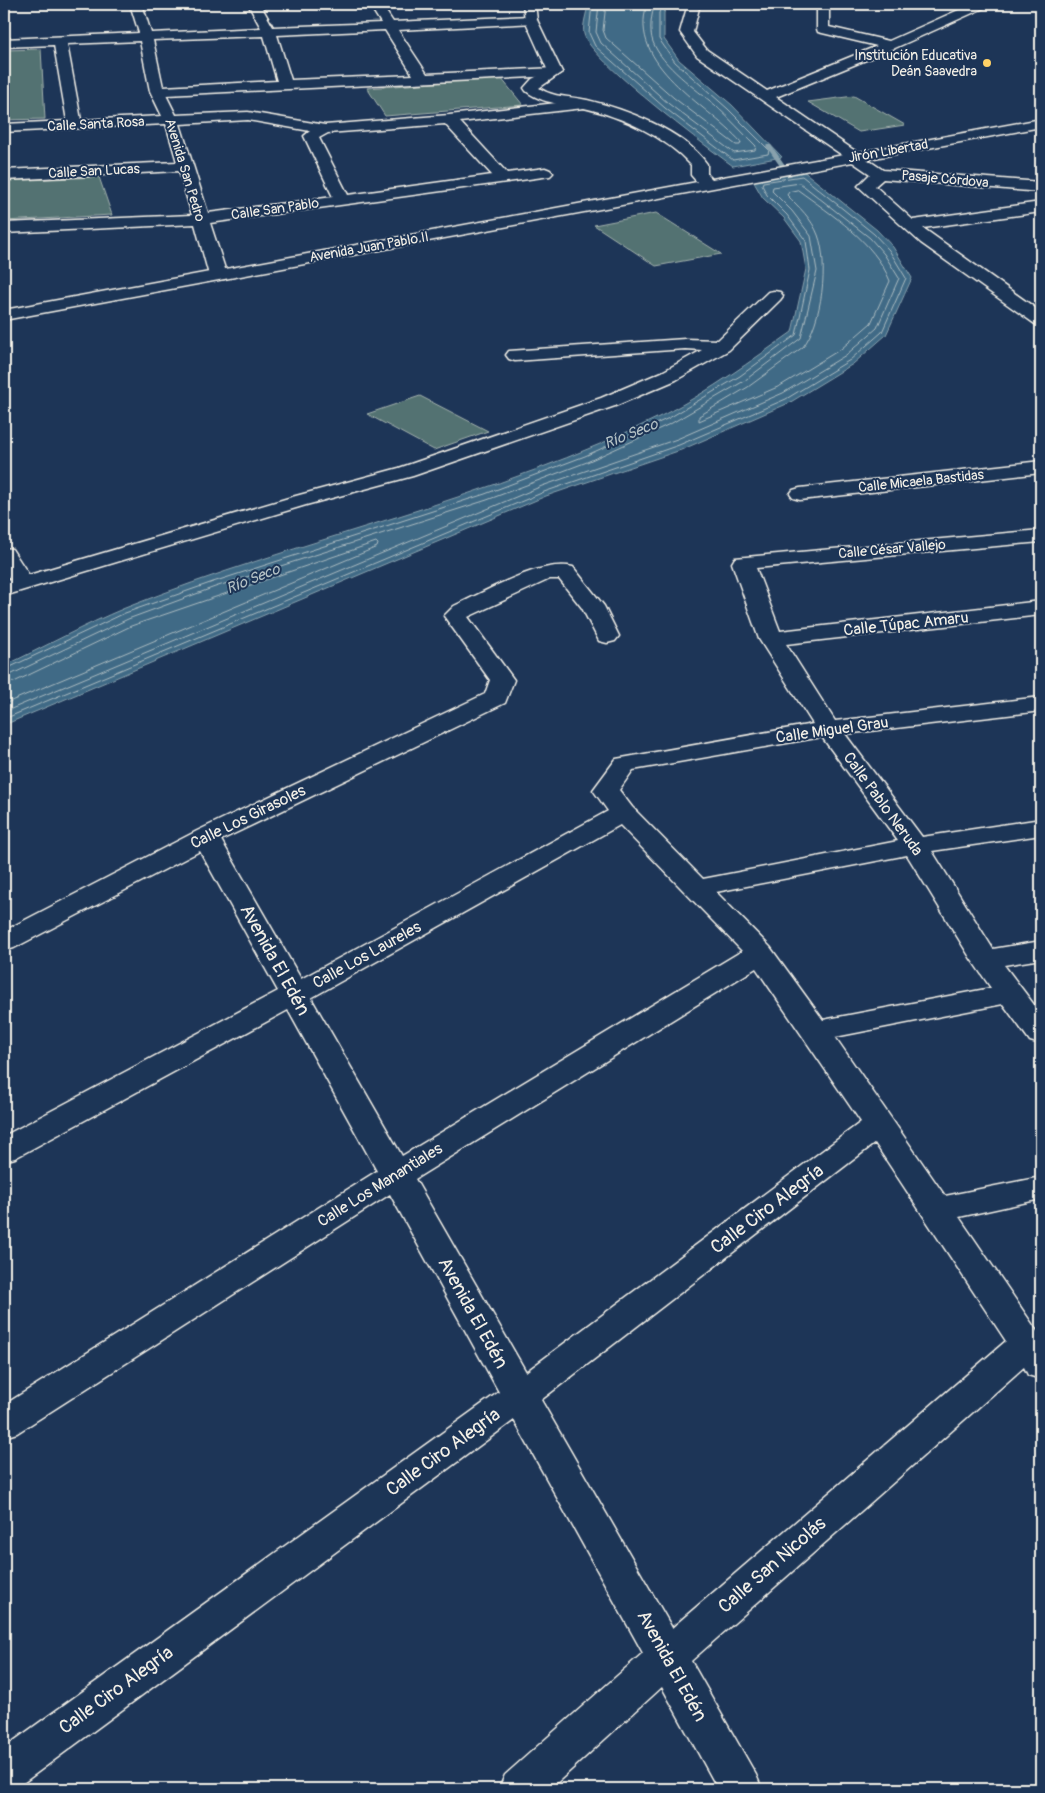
<svg xmlns="http://www.w3.org/2000/svg" width="1045" height="1793" viewBox="0 0 1045 1793" font-family="Pangolin,sans-serif">
<style>
.green{fill:#537272;stroke:#a4b2ad}
.water{fill:#406b86;stroke:#88a1ad}
.lines{fill:none;stroke-linecap:round;stroke-linejoin:round}
.shore{stroke:#acbbc1;stroke-width:1}
.stream{fill:#88a1ad;fill-rule:evenodd}
.minor-casing{stroke:#f4f1e8;stroke-width:3}
.tertiary-casing{stroke:#f4f1e8;stroke-width:3}
.minor{fill:#1d3557;fill-rule:evenodd}
.tertiary{fill:#1d3557;fill-rule:evenodd}
.poi-dot{fill:#ffd166;stroke:#1d3557;stroke-width:2}
.labels{text-anchor:middle;dominant-baseline:central;stroke-width:4;stroke-linejoin:round;paint-order:stroke}
.far-poi-label{font-size:14px;fill:#f4f1e8;stroke:#1d3557;text-anchor:end}
.far-street-label{font-size:14px;fill:#f4f1e8;stroke:#1d3557}
.far-water-label{font-size:15px;font-style:italic;fill:#b5c2c6;stroke:#1d3557}
.street-label{font-size:16px;fill:#f4f1e8;stroke:#1d3557}
.near-street-label{font-size:19px;fill:#f4f1e8;stroke:#1d3557}
</style>
<rect width="100%" height="100%" fill="#1d3557"/>
<filter id="ink" filterUnits="userSpaceOnUse"><feTurbulence type="fractalNoise" baseFrequency=".02" numOctaves="2"/><feDisplacementMap in="SourceGraphic" scale="10" xChannelSelector="R" yChannelSelector="G"/><feConvolveMatrix kernelMatrix="1 2 1 2 8 2 1 2 1" color-interpolation-filters="sRGB"/></filter>
<g filter="url(#ink)">
<g class="green">
<polygon points="41,49 45,119 4,120 4,50"/>
<polygon points="501,78 523,105 385,116 367,88"/>
<polygon points="854,96 905,125 859,132 808,102"/>
<polygon points="99,177 112,215 4,221 4,181"/>
<polygon points="656,213 721,254 656,266 594,225"/>
<polygon points="420,396 488,431 434,450 367,414"/>
</g>
<g class="water">
<path d="M588,4h79l-3,9v26l15,21 53,45 50,52 -49,9c-26,-19 -144,-107 -149,-132 -2,-9 3,-21 4,-30z"/>
<path d="M802,170l75,60 16,17 19,31 -26,57 -33,29 -64,39 -108,47 -135,46 -542,229v-59c40,-19 80,-41 121,-58 178,-71 368,-108 540,-194 45,-23 86,-53 127,-82l14,-63 -5,-28 -17,-23 -21,-20 -11,-19z"/>
</g>
<g class="lines">
<g class="shore">
<polyline points="592,4 589,33 595,46 665,108 733,160 768,154 769,150 728,109 675,62 659,39 659,13 662,4"/>
<path d="M599,4l-3,28 5,11 68,61 65,49 21,-3 1,-4c-14,-14 -27,-28 -41,-41 -19,-16 -53,-39 -62,-63 -4,-11 -2,-27 2,-38"/>
<path d="M606,4l-3,26 3,8 68,60 62,47h4l1,-3c-35,-39 -114,-76 -94,-138"/>
<path d="M798,190c34,25 76,51 92,91l-19,42 -30,26 -61,37 -81,35v-5l49,-29 55,-40c19,-25 26,-83 15,-112 -6,-16 -19,-28 -31,-40l2,-3z"/>
<polyline points="4,670 125,613 213,582 485,494 585,456 669,418 740,376 796,335 810,270 806,241 787,215 767,195 762,185 763,182 802,176 874,234 889,250 906,278 882,332 850,360 786,399 679,445 544,492 4,719"/>
<polyline points="4,676 10,675 128,619 215,587 487,500 587,462 672,423 744,381 801,338 817,271 811,236 792,211 772,191 773,187 800,183 870,238 884,254 899,278 877,328 846,355 783,393 677,439 542,486 4,712"/>
<polyline points="4,684 14,682 131,626 376,542 378,544 377,547 4,704"/>
</g>
<polygon class="stream" points="767,145 771,145 792,175 791,176 787,176 766,146"/>
<defs>
<g id="minor">
<path d="M130,4h12l9,29 110,-5 -13,-24h12l13,23 108,-4 -12,-19h12l12,18 138,-6 6,4 -2,3 -137,7 29,44 128,-6 7,4 -7,4 -389,19 10,20 72,-3 77,13 124,-10 135,-15 5,1 2,3 -2,3 -5,1 -124,14 47,51 38,-5 5,2 3,3 -3,3 -340,47 17,52 -3,4h-12l-3,-4 -14,-51 -191,9v-10l188,-8 -13,-44 -175,9v-10l173,-8 -11,-38 -162,8v-8l63,-3 -13,-76 -50,2v-8l135,-6zM385,30l28,45 -122,5 -14,-45zM264,36l13,45 -114,6 -10,-47zM140,41l10,50 12,25 -81,4 -14,-76zM248,120l62,11 -6,5 29,61 -125,16 -28,-89zM445,124l47,51 -144,20 -29,-57 9,-5z"/>
<polygon points="688,4 700,4 693,32 707,50 767,91 877,46 818,32 817,29 817,4 829,4 829,27 889,41 972,4 988,4 986,7 895,48 776,97 883,170 1041,182 1041,192 883,179 875,186 913,220 1041,202 1041,212 923,228 1041,312 1041,325 1035,324 921,243 858,186 870,174 697,56 680,32"/>
<polygon points="774,291 780,292 783,296 780,300 729,350 676,380 615,406 413,476 306,505 4,596 4,582 10,580 4,570 4,548 12,549 29,575 292,497 399,468 601,398 662,372 702,350 685,349 515,361 509,359 506,355 509,351 685,339 718,340 768,292"/>
<polygon points="1041,461 1041,473 800,500 793,498 790,494 793,490 800,488"/>
<path d="M1041,530v12l-285,26 24,63 261,-30v14l-255,29 49,77 206,-24v14l-196,23 77,103 119,-18v16l-109,16 61,98 48,-8v18l-37,6 37,49v30l-11,-3 -27,-37 -168,33 110,159 96,-19v22l-82,18 82,120v42l-13,-4 -4,-8 -333,294 65,114 6,14h-44l-56,-102 -112,102h-51l6,-14 138,-122 -129,-233 -495,366 -15,3v-41l495,-356 -109,-198 -373,239 -13,4v-32l373,-234 -89,-161 -273,148 -11,3v-25l274,-145 -78,-140 -186,97 -10,3v-20l193,-100 288,-137 5,-14 -46,-64 10,-10c31,-14 86,-47 119,-39l31,39 15,30 -4,5 -8,2 -8,-2 -17,-33 -23,-29h-9l-80,37 -2,1 46,63 -9,23 -284,137 80,139 307,-168 -15,-21 23,-31 197,-35 -54,-85 -27,-76 3,-5zM822,737l76,104 -195,38 -71,-72 -13,-17 14,-20zM620,825l122,126 -340,205 -91,-158zM907,855l64,104 20,29 -168,32 -53,-73 -54,-55zM756,968l105,154 -335,250 -111,-193zM875,1143l131,198 -334,287 -131,-228z"/>
</g>
<path id="tertiary" d="M523,4h12l2,16 25,52 -23,16c15,10 31,8 48,12 38,9 96,30 120,64v10l5,5 329,-60v8l-1037,193v-10l693,-128 -6,-7v-10c-26,-29 -69,-48 -107,-57 -21,-5 -40,-3 -58,-17l-2,-3 8,-9 16,-8 -23,-51z"/>
</defs>
<use href="#minor" class="minor-casing"/>
<use href="#tertiary" class="tertiary-casing"/>
<use href="#minor" class="minor"/>
<use href="#tertiary" class="tertiary"/>
</g>
</g>
<circle class="poi-dot" cx="987" cy="63" r="5"/>
<g class="labels">
<g class="far-poi-label">
<text x="977" y="55">Institución Educativa<tspan x="977" dy="16">Deán Saavedra</tspan></text>
</g>
<g class="far-street-label">
<text transform="translate(96 124) rotate(-3)">Calle Santa Rosa</text>
<text transform="translate(888 151) rotate(-10)">Jirón Libertad</text>
<text transform="translate(185 170) rotate(73)">Avenida San Pedro</text>
<text transform="translate(94 171) rotate(-3)">Calle San Lucas</text>
<text transform="translate(945 179) rotate(5)">Pasaje Córdova</text>
<text transform="translate(275 209) rotate(-8)">Calle San Pablo</text>
<text transform="translate(369 247) rotate(-10)">Avenida Juan Pablo II</text>
<text transform="translate(921 481) rotate(-6)">Calle Micaela Bastidas</text>
<text transform="translate(892 549) rotate(-5)">Calle César Vallejo</text>
</g>
<g class="far-water-label">
<text transform="translate(631 434) rotate(-22)">Río Seco</text>
<text transform="translate(253 579) rotate(-22)">Río Seco</text>
</g>
<g class="street-label">
<text transform="translate(906 624) rotate(-6)">Calle Túpac Amaru</text>
<text transform="translate(832 730) rotate(-8)">Calle Miguel Grau</text>
<text transform="translate(883 804) rotate(54)">Calle Pablo Neruda</text>
<text transform="translate(248 817) rotate(-26)">Calle Los Girasoles</text>
<text transform="translate(367 955) rotate(-29)">Calle Los Laureles</text>
<text transform="translate(380 1185) rotate(-32)">Calle Los Manantiales</text>
</g>
<g class="near-street-label">
<text transform="translate(275 960) rotate(61)">Avenida El Edén</text>
<text transform="translate(767 1209) rotate(-37)">Calle Ciro Alegría</text>
<text transform="translate(473 1313) rotate(61)">Avenida El Edén</text>
<text transform="translate(443 1452) rotate(-36)">Calle Ciro Alegría</text>
<text transform="translate(772 1565) rotate(-41)">Calle San Nicolás</text>
<text transform="translate(672 1666) rotate(61)">Avenida El Edén</text>
<text transform="translate(116 1690) rotate(-36)">Calle Ciro Alegría</text>
</g>
</g>
<rect width="1045" height="1793" fill="none" stroke="#1d3557" stroke-width="20"/>
<rect x="10" y="10" width="1025" height="1773" fill="none" stroke="#f4f1e8" stroke-width="2" filter="url(#ink)"/>
</svg>
